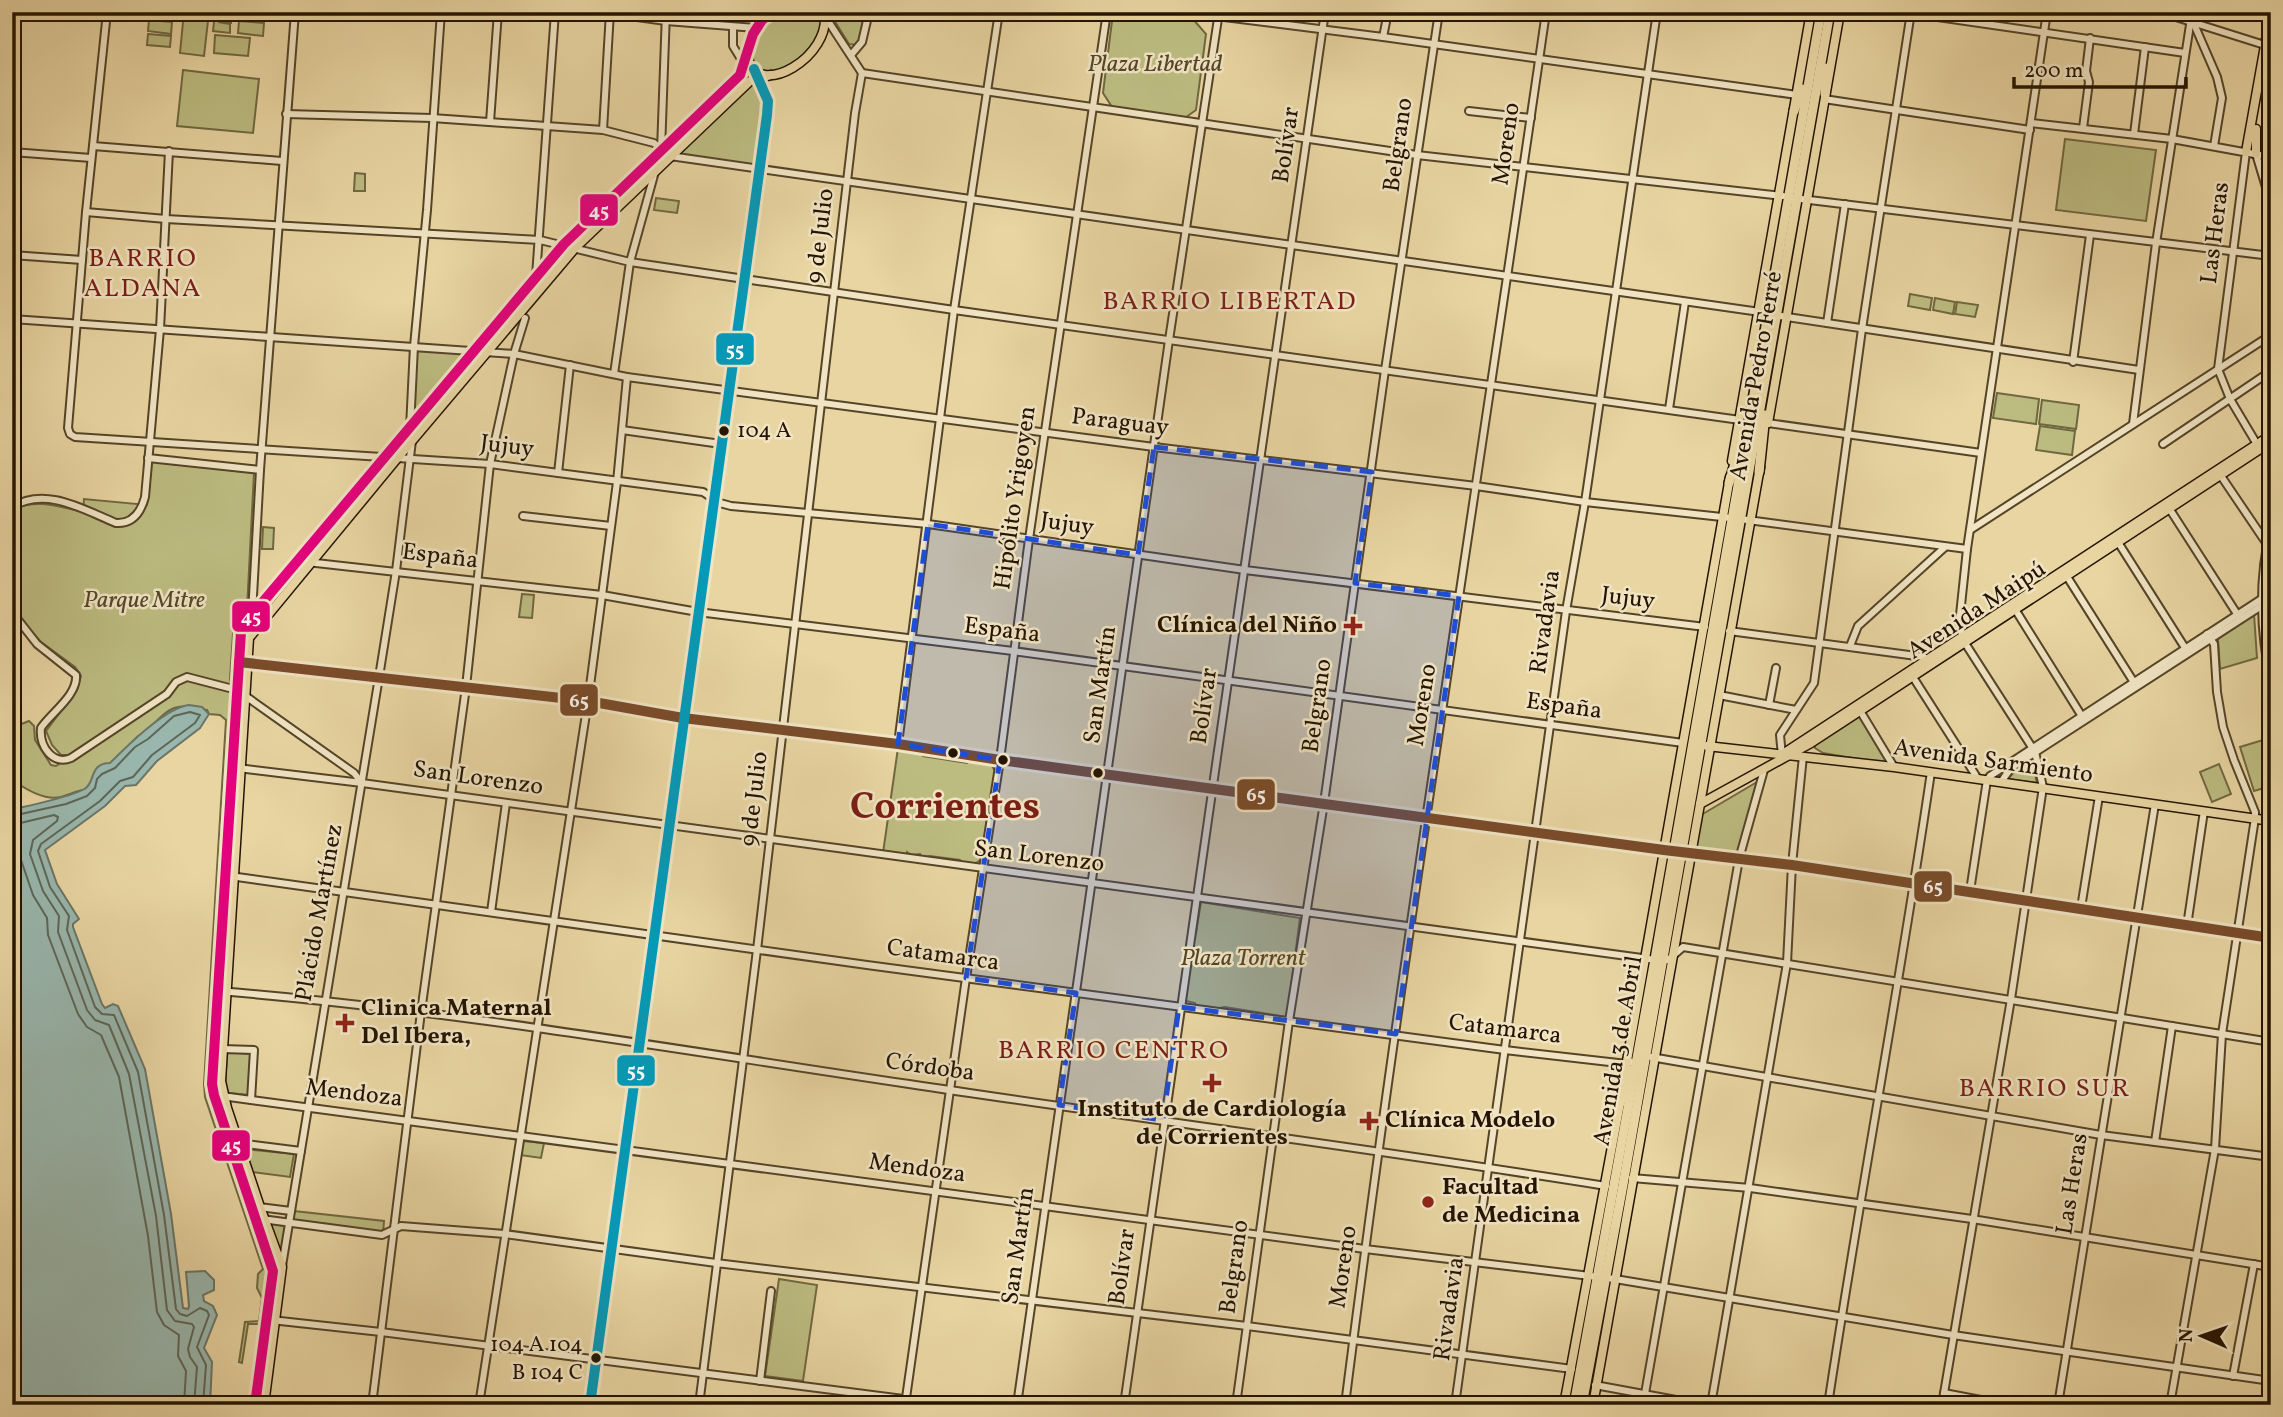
<svg xmlns="http://www.w3.org/2000/svg" width="2283" height="1417" viewBox="0 0 2283 1417" font-family="Vollkorn,serif">
<style>
.green{fill:#bcbc81;stroke:#706840;stroke-width:2}
.water{fill:#99b7ae;stroke:#6a7668;stroke-width:2}
.lines{fill:none;stroke-linecap:round;stroke-linejoin:round}
.shore{stroke:#5e6657;stroke-width:2}
.minor-casing{stroke:#554428;stroke-width:10}
.major-casing{stroke:#241400;stroke-width:11}
.highway-casing{stroke:#241400;stroke-width:12}
.minor{stroke:#f0e4c3;stroke-width:6}
.major{stroke:#e8d5a2;stroke-width:8}
.highway{stroke:#e8d5a2;stroke-width:9}
.bus-1-casing{stroke:#f0e4c3;stroke-width:16}
.bus-2-casing{stroke:#f0e4c3;stroke-width:16}
.bus-3-casing{stroke:#f0e4c3;stroke-width:16}
.bus-1{stroke:#7a4b2a;stroke-width:10}
.bus-2{stroke:#e5007d;stroke-width:10}
.bus-3{stroke:#049ab9;stroke-width:10}
.marked{fill:#1d4ed8;fill-opacity:0.2;stroke:#1d4ed8;stroke-width:5;stroke-dasharray:14 9;stroke-linejoin:round}
.bus-dot{fill:#241400;stroke:#f0e4c3;stroke-width:2.5}
.poi-dot{fill:#8f2418;stroke:#f0e4c3;stroke-width:2.5}
.labels{text-anchor:middle;dominant-baseline:central;stroke-width:5;stroke-linejoin:round;paint-order:stroke}
.bus-label{font-size:22px;fill:#241400;stroke:#f0e4c3;text-anchor:start}
.park-label{font-size:24px;font-style:italic;fill:#524627;stroke:#f0e4c3}
.street-label{font-size:24px;fill:#241400;stroke:#f0e4c3}
.poi-label{font-size:24px;font-weight:bold;fill:#241400;stroke:#f0e4c3;text-anchor:start}
.neighbourhood-label{font-size:26px;letter-spacing:2px;fill:#7a1f14;stroke:#f0e4c3}
.town-label{font-size:38px;font-weight:bold;fill:#7a1f14;stroke:#f0e4c3}
.line-badge{stroke:#f0e4c3;stroke-width:2.5}
.badge-label{font-size:19px;text-anchor:middle;font-weight:bold;fill:#fff}
</style>
<rect width="100%" height="100%" fill="#e8d5a2"/>
<filter id="stains"><feTurbulence type="fractalNoise" baseFrequency=".00286" numOctaves="4"/><feColorMatrix values="0 0 0 0 .2 0 0 0 0 .09 0 0 0 0 .02 0 0 0 .5 -.17"/></filter>
<radialGradient id="worn" r=".72"><stop offset=".6" stop-color="#630" stop-opacity="0"/><stop offset="1" stop-color="#630" stop-opacity=".3"/></radialGradient>
<g class="green">
<polygon points="184,12 209,12 204,56 180,53"/>
<path d="M776,12h45c0,7 1,17 -1,22 -2,5 -8,10 -11,14 -41,52 -85,9 -33,-36z"/>
<polygon points="829,12 867,12 862,39 857,45 849,44"/>
<polygon points="1120,12 1160,12 1192,18 1206,34 1196,110 1182,120 1114,110 1103,93 1112,21"/>
<polygon points="215,13 231,14 231,23 218,22 230,24 230,33 213,31"/>
<polygon points="149,20 172,22 171,34 148,31"/>
<polygon points="239,21 264,23 263,36 238,33"/>
<polygon points="148,34 171,36 170,47 147,45"/>
<polygon points="215,35 250,38 248,56 214,53"/>
<polygon points="183,70 259,79 253,133 177,126"/>
<path d="M756,83c17,12 2,63 -1,83l-78,-11 72,-70z"/>
<polygon points="2065,139 2156,150 2146,221 2056,210"/>
<polygon points="355,173 365,174 365,191 354,191"/>
<polygon points="656,198 679,201 677,213 654,210"/>
<polygon points="1910,294 1932,298 1930,310 1908,306"/>
<polygon points="1935,298 1955,302 1953,314 1933,310"/>
<polygon points="1957,302 1978,305 1975,317 1955,314"/>
<polygon points="416,350 466,354 413,413"/>
<polygon points="1997,393 2039,399 2036,424 1993,418"/>
<polygon points="2042,400 2079,405 2076,429 2039,424"/>
<polygon points="2040,426 2075,431 2072,455 2036,450"/>
<path d="M151,461l103,12 -7,136 -14,25 -3,45 3,19 -22,399 59,179 -7,46 -3,2h-12l-6,39 -3,-1 6,-40 14,-1 3,-23 -5,-10 1,-14 5,-5 -58,-172 -1,-13 22,-364 -6,-5 -11,-1 -2,-4c-9,-1 -21,-5 -29,-3 -16,3 -26,23 -41,30l-53,53c-9,1 -15,5 -23,7 -17,4 -35,-8 -49,-17v-52l2,-1 15,-6 5,5 1,14 16,25 5,1 76,-52 -63,41h-8l-9,-10 -6,-14 31,-41 4,-14 -6,-9 -34,-25 -13,-14 -16,-22v-97c27,-10 44,-3 71,3l1,-13 63,6z"/>
<polygon points="263,527 274,528 273,549 262,549"/>
<polygon points="522,594 534,595 532,618 519,617"/>
<polygon points="2254,614 2257,658 2220,669 2218,639"/>
<polygon points="1859,716 1888,764 1823,753 1815,748 1815,744"/>
<polygon points="2263,740 2271,766 2271,786 2254,791 2240,747"/>
<polygon points="898,748 920,751 923,756 967,763 971,759 991,764 995,771 982,859 973,865 962,864 960,860 930,856 922,858 920,854 911,855 907,852 906,856 883,853"/>
<polygon points="2031,757 2037,783 2007,779"/>
<polygon points="2219,764 2231,794 2212,802 2200,772"/>
<polygon points="1757,782 1737,856 1696,851 1701,815"/>
<path d="M1201,902l99,16 -13,99 -62,-10c-11,3 -19,1 -29,-2l-1,-2 -9,-2 1,-20 6,-27 -3,-7 6,-14z"/>
<polygon points="227,1052 252,1054 249,1095 228,1093 225,1086"/>
<polygon points="523,1141 544,1143 541,1158 520,1155"/>
<polygon points="244,1149 294,1154 290,1177 252,1172"/>
<polygon points="294,1211 384,1221 383,1234 293,1222"/>
<polygon points="270,1223 286,1225 282,1255 280,1255"/>
<polygon points="779,1279 817,1285 803,1381 765,1376"/>
</g>
<path class="water" d="M189,705l13,2 7,7 -9,14 -43,33 -21,24 -11,1 -20,20 -60,44 12,34 22,35 -6,5v3l29,77 3,4 8,-4 5,2 27,63 26,145 12,94 5,1 1,-3 -3,-34 19,-1 9,9v10l-11,5 1,6 9,5 4,9 -13,33 8,14 -2,43h-198v-596c14,-2 64,-14 74,-21 9,-7 4,-25 24,-25 17,-17 55,-55 79,-58z"/>
<g class="lines">
<g class="shore">
<polyline points="12,816 66,804 87,796 95,788 97,779 102,774 115,768 135,747 148,739 174,716 190,712 200,715 195,723 152,755 133,777 120,781 100,801 41,844 38,851 50,887 69,916 67,930 95,1007 102,1014 114,1015 138,1072 164,1215 176,1309 180,1314 187,1316 200,1308 207,1311 209,1315 197,1347 206,1365 203,1405"/>
<polyline points="12,825 54,815 58,817 57,821 33,840 30,854 43,891 59,916 58,932 87,1010 95,1020 109,1025 129,1074 156,1216 167,1310 175,1321 192,1324 194,1327 188,1349 190,1357 197,1367 194,1405"/>
<polyline points="12,835 21,837 19,851 21,860 33,895 47,918 48,935 78,1014 87,1027 101,1035 119,1077 148,1236 157,1312 164,1325 179,1335 178,1356 186,1371 184,1405"/>
</g>
<defs>
<g id="minor">
<polyline points="107,12 86,212 68,428 70,434 75,437 490,464 703,492 720,503 731,506 928,524 1245,570 1705,627"/>
<polyline points="601,12 666,21 756,28"/>
<polyline points="1184,12 1383,37 1797,95"/>
<polyline points="1903,12 2185,53"/>
<polyline points="2160,12 2271,47"/>
<polyline points="826,18 862,73"/>
<polyline points="2194,24 2217,77 2222,98 2214,146"/>
<polyline points="733,27 733,46 744,64"/>
<polyline points="1383,37 1388,12"/>
<polyline points="851,55 862,42 869,12"/>
<polyline points="862,73 1417,155 1783,196"/>
<polyline points="1824,99 2030,130"/>
<polyline points="1469,111 1531,118"/>
<polyline points="286,114 432,118 603,130 654,143 670,156 1760,312"/>
<polyline points="490,122 498,12"/>
<polyline points="2031,123 2172,139 2271,157"/>
<polyline points="2083,128 2089,82 2086,71 2090,38"/>
<polyline points="603,130 610,12"/>
<polyline points="2134,134 2145,47"/>
<polyline points="93,146 282,161"/>
<polyline points="12,152 91,158"/>
<polyline points="2246,152 2218,369 2230,399 2258,446"/>
<polyline points="2256,154 2271,204"/>
<polyline points="1793,198 2271,256"/>
<polyline points="86,212 166,219 540,240 630,262 954,310 1740,420"/>
<polyline points="12,255 82,260"/>
<polyline points="536,276 555,12"/>
<polyline points="1774,315 2139,370"/>
<polyline points="12,319 514,354 627,377 1154,447 1476,486 1585,502 1740,519 1967,549"/>
<polyline points="1827,323 1845,204"/>
<polyline points="2073,362 2090,235"/>
<polyline points="614,374 630,262 661,150 666,12"/>
<polyline points="1669,409 1685,302"/>
<polyline points="1768,423 1981,453"/>
<polyline points="2133,424 2156,243 2192,12"/>
<polyline points="622,430 721,444"/>
<polyline points="2163,444 2271,371"/>
<polyline points="148,458 260,470"/>
<polyline points="558,473 570,365"/>
<polyline points="2219,473 2267,544"/>
<polyline points="2167,505 2239,617"/>
<path d="M12,507c34,-21 72,3 104,16 17,1 25,-11 29,-26l15,-168 9,-178"/>
<polyline points="523,516 611,526"/>
<path d="M2271,528c-13,49 -11,105 0,154"/>
<polyline points="1970,530 2271,335"/>
<polyline points="2116,539 2187,651"/>
<polyline points="298,561 602,595 698,612 1013,651 1683,743"/>
<polyline points="2066,575 2135,684"/>
<polyline points="2013,606 2083,718"/>
<path d="M12,612l25,32 39,31c2,20 -25,38 -35,53 -2,18 12,38 30,30l96,-64 9,-12 11,-5 50,13 117,83 8,10"/>
<polyline points="252,614 260,470 295,12"/>
<polyline points="1729,631 1924,657 1929,660"/>
<polyline points="1850,646 1858,626 1945,547"/>
<polyline points="244,662 588,701 683,718 898,744 1000,760 1664,850"/>
<polyline points="1911,674 1978,779"/>
<polyline points="1719,695 1796,710"/>
<polyline points="1769,705 1776,668"/>
<polyline points="1859,709 1894,767"/>
<polyline points="898,744 954,310 999,12"/>
<polyline points="1782,756 1780,735 1814,683 1862,329 1911,12"/>
<polyline points="238,768 362,783 1649,959"/>
<polyline points="2001,782 2011,768 2263,605"/>
<polyline points="230,876 867,965 1505,1050 1627,1064 1631,1062"/>
<polyline points="1970,891 1987,780 1990,776 2263,598"/>
<polyline points="2081,908 2099,796"/>
<polyline points="491,912 506,803"/>
<polyline points="2187,926 2204,811"/>
<polyline points="1660,960 1668,960 1683,947 2271,1042"/>
<path d="M218,991c232,19 461,59 691,93 232,35 465,65 697,102"/>
<polyline points="222,1049 254,1050 251,1100"/>
<polyline points="1651,1057 2101,1135 2271,1157"/>
<polyline points="214,1095 1365,1249 1615,1279 1953,1335 2271,1381"/>
<polyline points="2155,1142 2172,1026"/>
<polyline points="239,1143 301,1151"/>
<polyline points="1632,1178 1750,1188 1972,1219 2271,1267"/>
<polyline points="259,1207 291,1211"/>
<polyline points="254,1218 382,1235 401,1226 505,1234 716,1263 1247,1326 1572,1369"/>
<polyline points="282,1266 379,677 396,571 412,441 410,428 414,346 427,210 441,12"/>
<polyline points="271,1320 381,1332 950,1405"/>
<polyline points="2233,1376 2254,1264"/>
<polyline points="760,1381 771,1291"/>
<polyline points="1595,1385 1703,1405"/>
<polyline points="1944,1393 2007,1405"/>
<polyline points="372,1405 421,1012 466,687 490,464 514,354 525,318"/>
<polyline points="479,1405 588,701 617,482 627,377"/>
<path d="M590,1405l177,-1290c1,-13 0,-27 -10,-37"/>
<polyline points="699,1405 757,950 855,113 862,73"/>
<polyline points="905,1405 966,978 1000,760 1029,539 1107,12"/>
<polyline points="1017,1405 1169,340 1219,12"/>
<path d="M1124,1405c65,-465 135,-928 201,-1393"/>
<polyline points="1236,1405 1289,1021 1324,803 1385,370 1439,12"/>
<path d="M1345,1405c59,-466 134,-929 201,-1393"/>
<polyline points="1455,1405 1566,611 1585,502 1657,12"/>
<polyline points="1643,1405 1739,859 1764,770"/>
<polyline points="1711,1405 1787,963 1792,865 1803,756"/>
<path d="M1828,1405c32,-212 72,-421 103,-633"/>
<polyline points="1942,1405 2011,999 2043,787 2035,752 1965,643 1959,624 1967,549 2047,12"/>
<polyline points="2058,1405 2155,804"/>
<polyline points="2170,1405 2215,1149 2222,1034 2255,818 2255,812 2234,760 2223,727 2217,692 2214,644 2207,634"/>
</g>
<g id="major">
<path d="M747,57c10,45 87,-2 77,-45"/>
<polyline points="2256,129 2256,154"/>
<polyline points="2246,152 2271,12"/>
<polyline points="1768,423 1840,12"/>
<polyline points="1732,461 1811,12"/>
<polyline points="1707,746 1894,767 2271,821"/>
<polyline points="1781,755 2271,435"/>
<polyline points="1700,804 1811,743 2271,442"/>
<polyline points="1688,853 1915,882 2271,938"/>
<polyline points="1624,1078 1730,477"/>
<polyline points="255,1405 273,1271 214,1095 212,1084 241,632 252,615 564,244 740,75 753,34 762,20 772,12"/>
<polyline points="264,1405 282,1267 260,1207 227,1108 221,1081 249,638 395,461 576,247 750,81 771,75"/>
<polyline points="1564,1405 1621,1098"/>
<polyline points="1593,1405 1760,467"/>
</g>
<g id="highway">
<polyline points="1825,94 1825,68"/>
<polyline points="1794,111 1802,89"/>
<polyline points="1759,472 1765,415"/>
<polyline points="1729,483 1738,454"/>
<polyline points="1620,1103 1630,1070"/>
<polyline points="1574,1405 1655,959 1821,12"/>
<polyline points="1582,1405 1623,1185 1830,12"/>
</g>
</defs>
<use href="#minor" class="minor-casing"/>
<use href="#major" class="major-casing"/>
<use href="#highway" class="highway-casing"/>
<use href="#minor" class="minor"/>
<use href="#major" class="major"/>
<use href="#highway" class="highway"/>
<defs>
<polyline id="bus-1" points="239,662 588,701 683,718 898,744 1000,760 1664,850 1792,865 2271,938"/>
<polyline id="bus-2" points="255,1405 273,1271 214,1095 212,1084 241,632 252,615 564,244 740,75 753,34 762,20 772,12"/>
<polyline id="bus-3" points="590,1405 767,115 768,101 754,69"/>
</defs>
<use href="#bus-1" class="bus-1-casing"/>
<use href="#bus-2" class="bus-2-casing"/>
<use href="#bus-3" class="bus-3-casing"/>
<use href="#bus-1" class="bus-1"/>
<use href="#bus-2" class="bus-2"/>
<use href="#bus-3" class="bus-3"/>
</g>
<path class="marked" d="M1154,447l218,25 -17,111 104,13 -63,438 -217,-27 -16,113 -104,-15 17,-112 -110,-15 34,-218 -102,-16 30,-220 210,31z"/>
<g class="bus-dot">
<circle cx="724" cy="431" r="6"/>
<circle cx="953" cy="753" r="6"/>
<circle cx="1003" cy="760" r="6"/>
<circle cx="1098" cy="773" r="6"/>
<circle cx="596" cy="1358" r="6"/>
</g>
<g class="poi-dot">
<path d="M1349.5 615.5h7v7h7v7h-7v7h-7v-7h-7v-7h7z"/>
<path d="M341.5 1012.5h7v7h7v7h-7v7h-7v-7h-7v-7h7z"/>
<path d="M1208.5 1072.5h7v7h7v7h-7v7h-7v-7h-7v-7h7z"/>
<path d="M1365.5 1110.5h7v7h7v7h-7v7h-7v-7h-7v-7h7z"/>
<circle cx="1428" cy="1202" r="7"/>
</g>
<g class="labels">
<g class="bus-label">
<text x="737" y="431">104 A</text>
<text x="583" y="1345" text-anchor="end">104 A 104<tspan x="583" dy="28">B 104 C</tspan></text>
</g>
<g class="park-label">
<text x="1155" y="65">Plaza Libertad</text>
<text x="144" y="601">Parque Mitre</text>
<text x="1243" y="959">Plaza Torrent</text>
</g>
<g class="street-label">
<text transform="translate(1507 144) rotate(-82)">Moreno</text>
<text transform="translate(1287 145) rotate(-82)">Bolívar</text>
<text transform="translate(1399 145) rotate(-82)">Belgrano</text>
<text transform="translate(2216 233) rotate(-83)">Las Heras</text>
<text transform="translate(821 236) rotate(-83)">9 de Julio</text>
<text transform="translate(1757 376) rotate(-80)">Avenida Pedro Ferré</text>
<text transform="translate(1120 423) rotate(7)">Paraguay</text>
<text transform="translate(507 447) rotate(7)">Jujuy</text>
<text transform="translate(1016 498) rotate(-82)">Hipólito Yrigoyen</text>
<text transform="translate(1067 525) rotate(8)">Jujuy</text>
<text transform="translate(440 557) rotate(7)">España</text>
<text transform="translate(1628 599) rotate(7)">Jujuy</text>
<text transform="translate(1977 611) rotate(-33)">Avenida Maipú</text>
<text transform="translate(1546 622) rotate(-82)">Rivadavia</text>
<text transform="translate(1002 631) rotate(7)">España</text>
<text transform="translate(1101 685) rotate(-82)">San Martín</text>
<text transform="translate(1423 705) rotate(-81)">Moreno</text>
<text transform="translate(1205 706) rotate(-82)">Bolívar</text>
<text transform="translate(1318 706) rotate(-82)">Belgrano</text>
<text transform="translate(1564 707) rotate(8)">España</text>
<text transform="translate(1993 762) rotate(8)">Avenida Sarmiento</text>
<text transform="translate(478 779) rotate(8)">San Lorenzo</text>
<text transform="translate(755 799) rotate(-83)">9 de Julio</text>
<text transform="translate(1039 857) rotate(7)">San Lorenzo</text>
<text transform="translate(320 913) rotate(-80)">Plácido Martínez</text>
<text transform="translate(943 956) rotate(8)">Catamarca</text>
<text transform="translate(1505 1030) rotate(7)">Catamarca</text>
<text transform="translate(1619 1051) rotate(-80)">Avenida 3 de Abril</text>
<text transform="translate(930 1068) rotate(8)">Córdoba</text>
<text transform="translate(354 1094) rotate(7)">Mendoza</text>
<text transform="translate(917 1169) rotate(8)">Mendoza</text>
<text transform="translate(2073 1184) rotate(-81)">Las Heras</text>
<text transform="translate(1019 1246) rotate(-82)">San Martín</text>
<text transform="translate(1123 1267) rotate(-82)">Bolívar</text>
<text transform="translate(1235 1267) rotate(-82)">Belgrano</text>
<text transform="translate(1344 1267) rotate(-82)">Moreno</text>
<text transform="translate(1450 1309) rotate(-82)">Rivadavia</text>
</g>
<g class="poi-label">
<text x="1337" y="626" text-anchor="end">Clínica del Niño</text>
<text x="361" y="1009">Clinica Maternal<tspan x="361" dy="28">Del Ibera,</tspan></text>
<text x="1212" y="1110" text-anchor="middle">Instituto de Cardiología<tspan x="1212" dy="28">de Corrientes</tspan></text>
<text x="1385" y="1121">Clínica Modelo</text>
<text x="1442" y="1188">Facultad<tspan x="1442" dy="28">de Medicina</tspan></text>
</g>
<g class="neighbourhood-label">
<text x="143" y="259">BARRIO<tspan x="143" dy="30">ALDANA</tspan></text>
<text x="1230" y="302">BARRIO LIBERTAD</text>
<text x="1114" y="1051">BARRIO CENTRO</text>
<text x="2045" y="1089">BARRIO SUR</text>
</g>
<g class="town-label">
<text x="945" y="808">Corrientes</text>
</g>
</g>
<g class="line-badge">
<rect x="579" y="193" width="40" height="34" rx="7" fill="#e5007d"/>
<rect x="715" y="332" width="40" height="34" rx="7" fill="#049ab9"/>
<rect x="231" y="600" width="40" height="33" rx="7" fill="#e5007d"/>
<rect x="559" y="683" width="40" height="34" rx="7" fill="#7a4b2a"/>
<rect x="1236" y="778" width="40" height="33" rx="7" fill="#7a4b2a"/>
<rect x="1913" y="870" width="40" height="33" rx="7" fill="#7a4b2a"/>
<rect x="616" y="1054" width="40" height="33" rx="7" fill="#049ab9"/>
<rect x="211" y="1129" width="40" height="33" rx="7" fill="#e5007d"/>
</g>
<g class="badge-label">
<text x="599" y="217">45</text>
<text x="735" y="356">55</text>
<text x="251" y="623">45</text>
<text x="579" y="707">65</text>
<text x="1256" y="801">65</text>
<text x="1933" y="893">65</text>
<text x="636" y="1077">55</text>
<text x="231" y="1152">45</text>
</g>
<rect width="2283" height="1417" fill="none" stroke="#e8d5a2" stroke-width="42"/>
<rect x="14" y="14" width="2255" height="1389" fill="none" stroke="#241400" stroke-width="3.5"/>
<rect x="21" y="21" width="2241" height="1375" fill="none" stroke="#241400" stroke-width="2"/>
<g transform="translate(2202 1336) rotate(272)" stroke="#f0e4c3" stroke-width="5" paint-order="stroke">
<path d="M0-5L12 26L0 18L-12 26Z" fill="#241400"/>
<text y="-10" font-size="19" font-weight="bold" text-anchor="middle" fill="#241400">N</text>
</g>
<path d="M2014 77v10h172v-10" fill="none" stroke="#241400" stroke-width="3.5"/>
<text x="2024" y="77" font-size="21" fill="#241400" stroke="#f0e4c3" stroke-width="5" paint-order="stroke">200 m</text>
<rect width="100%" height="100%" filter="url(#stains)"/>
<rect width="100%" height="100%" fill="url(#worn)"/>
</svg>
